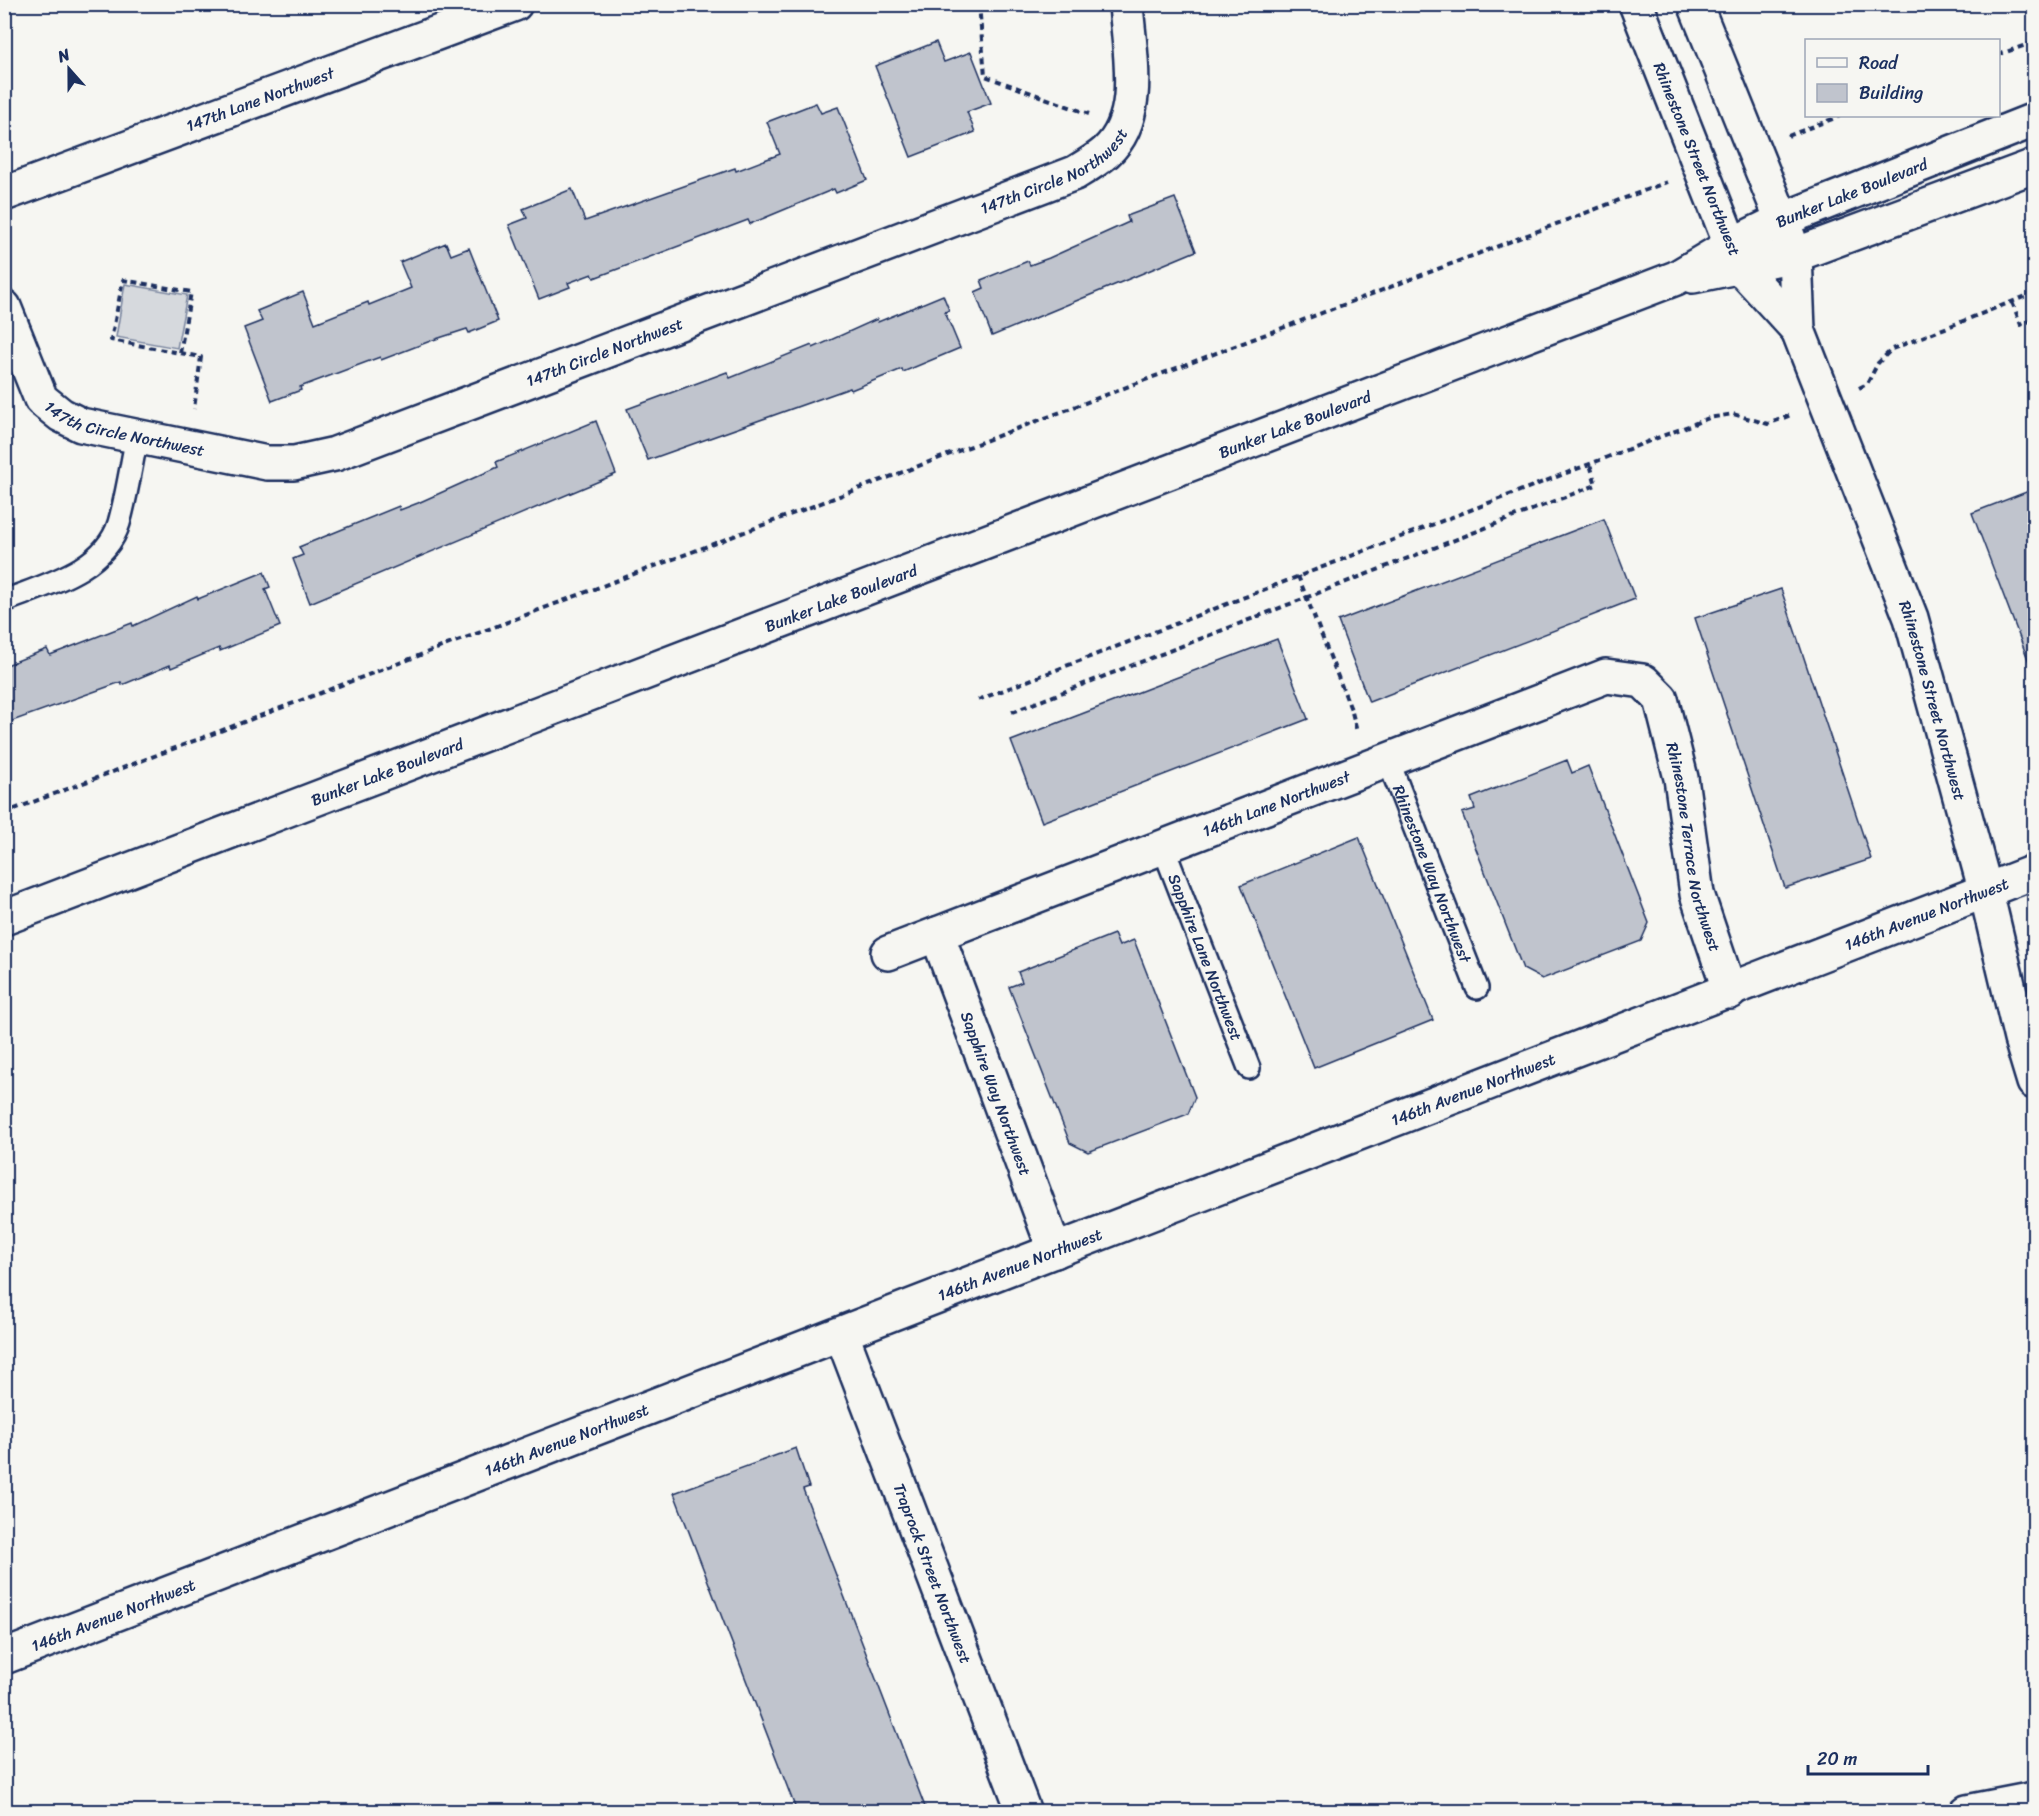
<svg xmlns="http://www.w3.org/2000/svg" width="2039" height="1816" viewBox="0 0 2039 1816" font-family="Sriracha,sans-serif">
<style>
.green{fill:#d6d9dd;stroke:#78849e;stroke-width:1.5}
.building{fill:#c0c4cd;stroke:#1b2f5e;stroke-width:1.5}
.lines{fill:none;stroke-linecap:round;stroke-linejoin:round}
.lane-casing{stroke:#1b2f5e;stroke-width:26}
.street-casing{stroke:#1b2f5e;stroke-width:38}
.secondary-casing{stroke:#1b2f5e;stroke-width:38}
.path{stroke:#1b2f5e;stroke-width:4;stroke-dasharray:6 4.5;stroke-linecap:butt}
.lane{stroke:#f6f6f2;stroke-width:21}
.street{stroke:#f6f6f2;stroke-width:33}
.secondary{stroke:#f6f6f2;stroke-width:33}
.labels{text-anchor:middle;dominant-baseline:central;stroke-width:4.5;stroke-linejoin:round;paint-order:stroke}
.street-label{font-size:16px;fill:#1b2f5e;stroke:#f6f6f2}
</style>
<rect width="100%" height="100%" fill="#f6f6f2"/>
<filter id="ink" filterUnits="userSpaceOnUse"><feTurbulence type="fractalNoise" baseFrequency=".0167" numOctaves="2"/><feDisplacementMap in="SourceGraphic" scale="12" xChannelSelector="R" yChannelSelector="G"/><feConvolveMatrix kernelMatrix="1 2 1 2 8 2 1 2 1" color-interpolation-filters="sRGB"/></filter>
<g filter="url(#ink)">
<polygon class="green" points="125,284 187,295 177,348 116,337"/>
<g class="building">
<polygon points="936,42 944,62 971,52 991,103 967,112 975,132 911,157 875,66"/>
<polygon points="816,103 821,113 838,107 867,180 836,193 834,189 750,224 748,220 594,278 592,274 568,283 570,287 539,299 509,225 527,218 523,209 572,189 585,221 735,168 736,171 780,154 767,122"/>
<polygon points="1175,198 1196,251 992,336 975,292 984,288 981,280 1028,261 1030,265 1049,258 1129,222 1127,216"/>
<polygon points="446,243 451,255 469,248 498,321 469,333 467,329 433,340 381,360 380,357 300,387 301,390 272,401 244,328 262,321 257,311 303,292 315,323 368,302 369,305 411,288 400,262"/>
<polygon points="943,295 949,310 945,312 960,348 903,372 902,369 851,390 850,388 648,460 627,409 727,372 730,378 812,345 813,348 877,319 878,322"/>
<polygon points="596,421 616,474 310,603 293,559 303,555 299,547 399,506 400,510 418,503 498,467 496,462"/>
<polygon points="2034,489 2034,675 1972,513"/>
<polygon points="1604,519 1635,599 1369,702 1338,621"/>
<polygon points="264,572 270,587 265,589 280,626 220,651 219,648 171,668 170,665 122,685 121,682 4,724 4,666 47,649 50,655 132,623 133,626 197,596 198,599"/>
<polygon points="1781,589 1871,859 1785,888 1695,618"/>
<polygon points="1277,639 1308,719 1042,822 1011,741"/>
<polygon points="1567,760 1572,773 1588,766 1649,923 1641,941 1542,979 1523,969 1462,813 1475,809 1471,798"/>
<polygon points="1359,837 1433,1020 1314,1068 1241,885"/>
<polygon points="1114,934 1119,946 1134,940 1195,1097 1188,1114 1088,1152 1070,1143 1009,987 1022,982 1018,972"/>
<polygon points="796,1448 809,1487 803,1489 927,1812 797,1812 674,1493"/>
</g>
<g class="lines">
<defs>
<g id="lane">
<path d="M4,601c41,-16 101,-31 115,-78 8,-28 12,-58 18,-86"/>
<path id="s1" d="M1388,760l89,228"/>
<path id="s2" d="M1163,847l86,221"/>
</g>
<g id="street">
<polyline points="1636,4 1731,245"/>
<polyline points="1695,4 1782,220"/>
<path id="s3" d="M4,194l511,-190"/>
<path id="s4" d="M4,307l37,92 20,16 20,10 186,38h27l41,-9 740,-281c10,-6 22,-13 31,-21 39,-35 23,-101 20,-148"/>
<path id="s5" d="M937,934l118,317"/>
<path id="s6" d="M888,953l718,-277 37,5 18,18 20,79 16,116 33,98"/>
<path id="s7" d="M842,1335l182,477"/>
<path id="s8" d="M4,1657l2030,-785"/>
</g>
<g id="secondary">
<path id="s9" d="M1782,220l13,35 3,75 113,288 75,274 35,147 13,43"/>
<polyline points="1733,250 1741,268 1798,330"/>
<polyline points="1693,276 1795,255 2034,166"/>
<path id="s10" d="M4,918l1672,-640 55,-33 51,-25 252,-100"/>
<polyline points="1967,1812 2034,1799"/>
</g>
</defs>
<use href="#lane" class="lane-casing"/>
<use href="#street" class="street-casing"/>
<use href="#secondary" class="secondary-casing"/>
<g class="path">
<polyline points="979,4 985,76 1089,114"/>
<polyline points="1998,55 2034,42"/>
<polyline points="1788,136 1840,116"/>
<polyline points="2012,302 2021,325 2034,319"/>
<polyline points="180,353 191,292 123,280 111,340 201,357 194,409"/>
<polyline points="1859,388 1867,384 1878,363 1892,349 2034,293"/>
<polyline points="1298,576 1352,712 1357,732"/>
<polyline points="978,700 1709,418 1733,414 1768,424 1791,415"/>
<polyline points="1012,712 1596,485 1590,464"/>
<polyline points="4,813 1667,182"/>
</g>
<use href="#lane" class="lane"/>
<use href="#street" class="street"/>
<use href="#secondary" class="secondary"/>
</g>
</g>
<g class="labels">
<g class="street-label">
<text stroke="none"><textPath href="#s3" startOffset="273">147th Lane Northwest</textPath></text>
<text transform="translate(1697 159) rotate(68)">Rhinestone Street Northwest</text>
<text stroke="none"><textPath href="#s4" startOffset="1180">147th Circle Northwest</textPath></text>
<text stroke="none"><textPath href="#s10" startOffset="1986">Bunker Lake Boulevard</textPath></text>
<text stroke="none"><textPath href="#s4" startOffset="694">147th Circle Northwest</textPath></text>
<text stroke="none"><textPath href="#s10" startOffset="1382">Bunker Lake Boulevard</textPath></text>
<text stroke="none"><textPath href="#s4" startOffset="190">147th Circle Northwest</textPath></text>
<text stroke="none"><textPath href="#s10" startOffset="896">Bunker Lake Boulevard</textPath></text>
<text stroke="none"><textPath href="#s9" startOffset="507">Rhinestone Street Northwest</textPath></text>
<text stroke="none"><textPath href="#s10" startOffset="410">Bunker Lake Boulevard</textPath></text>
<text stroke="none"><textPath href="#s6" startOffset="416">146th Lane Northwest</textPath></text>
<text stroke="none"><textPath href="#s6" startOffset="984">Rhinestone Terrace Northwest</textPath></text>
<text stroke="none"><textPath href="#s1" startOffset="122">Rhinestone Way Northwest</textPath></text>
<text stroke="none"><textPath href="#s8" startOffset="2061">146th Avenue Northwest</textPath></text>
<text stroke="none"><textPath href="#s2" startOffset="118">Sapphire Lane Northwest</textPath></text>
<text stroke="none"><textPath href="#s8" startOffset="1575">146th Avenue Northwest</textPath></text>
<text stroke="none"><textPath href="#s5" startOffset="170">Sapphire Way Northwest</textPath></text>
<text stroke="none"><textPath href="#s8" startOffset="1089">146th Avenue Northwest</textPath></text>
<text stroke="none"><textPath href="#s8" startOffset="603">146th Avenue Northwest</textPath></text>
<text stroke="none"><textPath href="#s7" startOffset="255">Traprock Street Northwest</textPath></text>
<text stroke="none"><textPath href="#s8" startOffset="117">146th Avenue Northwest</textPath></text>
</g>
</g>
<rect width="2039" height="1816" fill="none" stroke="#f6f6f2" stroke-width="24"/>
<rect x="12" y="12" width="2015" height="1792" fill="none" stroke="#1b2f5e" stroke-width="2" filter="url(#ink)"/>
<rect x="1805" y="39" width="195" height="78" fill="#f6f6f2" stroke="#9ea6b7" stroke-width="1.5"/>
<rect x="1817" y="58" width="30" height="9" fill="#f6f6f2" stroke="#9ea6b7" stroke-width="1.5"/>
<text x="1859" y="69" font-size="18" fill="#1b2f5e">Road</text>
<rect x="1817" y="84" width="30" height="18" fill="#c0c4cd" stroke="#9ea6b7" stroke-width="1.5"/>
<text x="1859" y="99" font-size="18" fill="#1b2f5e">Building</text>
<g transform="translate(69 69) rotate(339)" stroke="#f6f6f2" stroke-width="4.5" paint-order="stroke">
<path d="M0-4.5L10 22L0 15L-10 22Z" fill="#1b2f5e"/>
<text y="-9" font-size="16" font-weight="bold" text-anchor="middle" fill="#1b2f5e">N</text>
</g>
<path d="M1808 1765v9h120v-9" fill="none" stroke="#1b2f5e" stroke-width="3"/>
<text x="1817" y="1765" font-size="18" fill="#1b2f5e" stroke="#f6f6f2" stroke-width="4.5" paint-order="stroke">20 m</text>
</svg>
